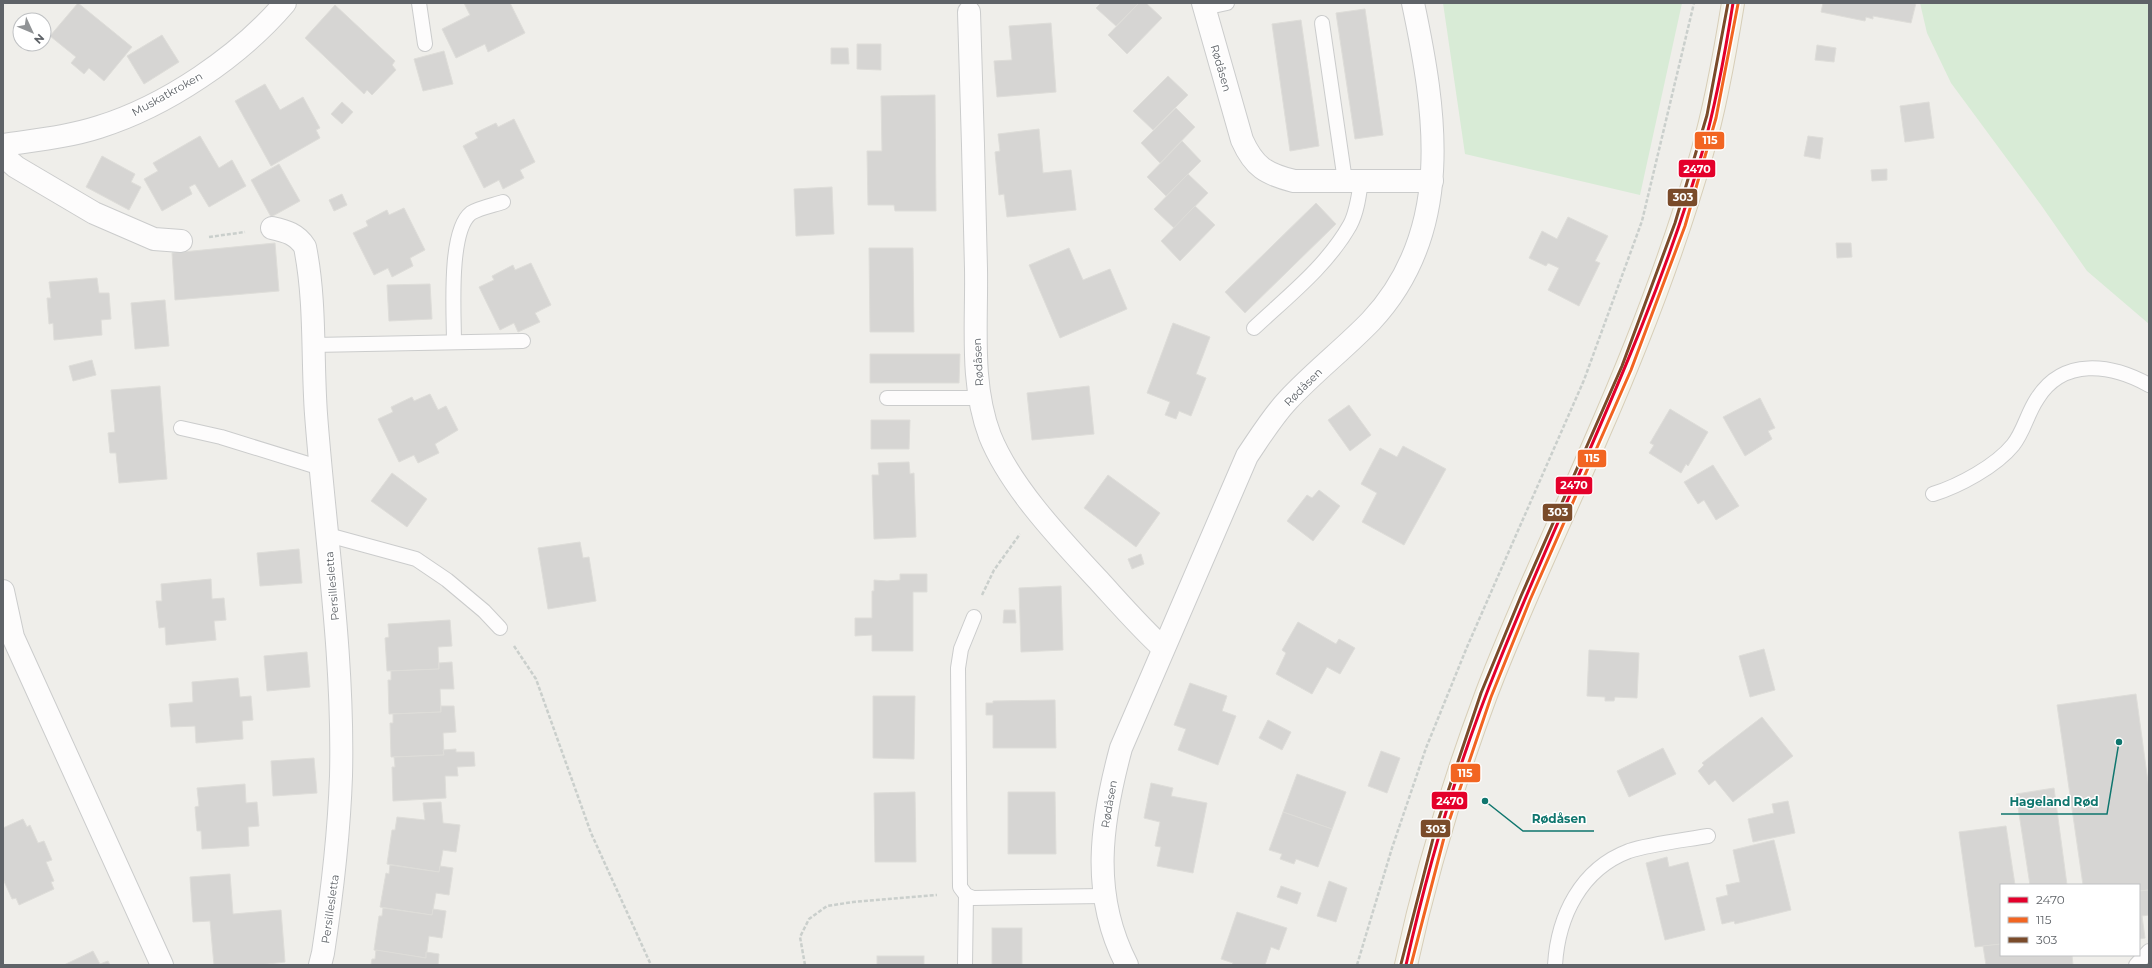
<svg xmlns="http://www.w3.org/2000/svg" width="2152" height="968" viewBox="0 0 2152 968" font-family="Montserrat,sans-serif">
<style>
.green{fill:#d8ebd6}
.building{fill:#d6d5d3;stroke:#deddd9}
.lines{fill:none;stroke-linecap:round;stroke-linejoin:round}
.service-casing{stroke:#cbcccc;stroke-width:16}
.minor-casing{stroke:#cbcccc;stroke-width:24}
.primary-casing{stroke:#d7ceb8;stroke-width:24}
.path{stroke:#cacfcc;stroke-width:2.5;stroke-dasharray:4 2;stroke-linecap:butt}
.service{stroke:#fdfcfc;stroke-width:14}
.minor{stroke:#fdfcfc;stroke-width:22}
.primary{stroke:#f4f2e9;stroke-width:22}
.bus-1-casing{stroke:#fff;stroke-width:6}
.bus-2-casing{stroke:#fff;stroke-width:6}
.bus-3-casing{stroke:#fff;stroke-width:6}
.bus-1{stroke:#e4002b;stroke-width:3}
.bus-2{stroke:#f26522;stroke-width:3}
.bus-3{stroke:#7a4b2a;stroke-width:3}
.labels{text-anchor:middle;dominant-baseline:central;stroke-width:3;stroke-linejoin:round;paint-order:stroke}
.street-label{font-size:11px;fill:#5f6368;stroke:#fff}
.leader{fill:none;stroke:#0f766e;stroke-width:1.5}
.callout-dot{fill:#0f766e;stroke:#fff;stroke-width:1.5}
.callout-label{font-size:12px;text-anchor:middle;font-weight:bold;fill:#0f766e;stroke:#fff;stroke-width:3;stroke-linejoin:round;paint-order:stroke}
.line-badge{stroke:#fff;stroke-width:1.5}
.badge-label{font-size:11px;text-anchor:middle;font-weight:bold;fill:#fff}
</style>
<rect width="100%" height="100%" fill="#efeeea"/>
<g class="green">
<polygon points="1443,3 1682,3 1640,195 1465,154"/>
<polygon points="1920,3 2149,3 2149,324 2087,271 2041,205 1951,83 1927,33"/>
</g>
<g class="building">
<polygon points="78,3 132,47 104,81 89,68 84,74 71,63 76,57 50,36"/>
<polygon points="464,3 510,3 525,33 488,52 485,44 456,58 442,29 470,15"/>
<polygon points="1101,3 1139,3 1116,26 1096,8"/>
<polygon points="1139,3 1146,3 1162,18 1127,54 1108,35"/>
<polygon points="1823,3 1916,3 1911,23 1873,16 1873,19 1866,17 1865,21 1821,12"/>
<polygon points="335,5 395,61 392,65 396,70 372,95 367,90 364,94 305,38"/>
<polygon points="1365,9 1383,135 1355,139 1336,13"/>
<polygon points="1301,20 1319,146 1290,151 1272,24"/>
<polygon points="1051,23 1056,92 997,97 994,61 1012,60 1009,26"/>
<polygon points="162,35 179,62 144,84 127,56"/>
<polygon points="857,44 881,44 881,70 857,69"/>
<polygon points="1817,45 1836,48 1834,62 1815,60"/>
<polygon points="831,48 848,48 849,64 831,64"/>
<polygon points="444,51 453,84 423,91 414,59"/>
<polygon points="1168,76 1188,95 1153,130 1133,111"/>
<polygon points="265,84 280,110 303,97 320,128 316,130 320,138 271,166 235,101"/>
<polygon points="935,95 936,211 895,211 894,205 868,205 867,151 882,151 881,96"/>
<polygon points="342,102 353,112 342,124 331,114"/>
<polygon points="1929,102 1934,138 1905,142 1900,106"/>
<polygon points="1176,108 1195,127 1160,163 1141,143"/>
<polygon points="514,119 535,162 520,170 524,178 503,189 499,180 484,188 463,146 478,138 475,133 496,123 498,127"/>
<polygon points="1039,129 1043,173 1071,170 1076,210 1007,217 1004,194 999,195 995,152 1000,151 998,134"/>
<polygon points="200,136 219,168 232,160 246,186 209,207 195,184 189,187 192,194 162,211 144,179 158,171 153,163"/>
<polygon points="1808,136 1823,138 1820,159 1804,156"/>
<polygon points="1182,141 1201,161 1166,196 1147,177"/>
<polygon points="102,156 135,174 131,182 141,187 129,210 86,187"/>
<polygon points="279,164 300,201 271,217 251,180"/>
<polygon points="1887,169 1887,180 1872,181 1871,170"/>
<polygon points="1188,174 1208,193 1174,228 1154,209"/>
<polygon points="832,187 834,234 796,236 794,189"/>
<polygon points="342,194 347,205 334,211 329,200"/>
<polygon points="1316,203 1336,224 1245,313 1225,292"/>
<polygon points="1195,206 1215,225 1180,261 1161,241"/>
<polygon points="404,208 425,250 410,258 413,266 392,277 388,268 374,275 353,233 368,226 366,221 387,210 389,215"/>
<polygon points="1568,217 1608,236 1595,261 1600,263 1579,306 1548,290 1559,268 1548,263 1546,266 1529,258 1542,231 1557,239"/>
<polygon points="275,243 279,291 175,300 172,253"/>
<polygon points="1836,243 1851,243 1852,257 1837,258"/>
<polygon points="869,248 913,248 914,332 870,332"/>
<polygon points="1069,248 1083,280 1110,269 1127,309 1060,338 1029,265"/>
<polygon points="531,263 551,305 535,313 540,322 518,332 514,323 500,330 479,287 494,280 492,276 513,265 515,270"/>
<polygon points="97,278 99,293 109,293 111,319 101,320 102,335 54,340 53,323 49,324 47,298 51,298 49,282"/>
<polygon points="430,284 432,319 389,321 387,285"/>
<polygon points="165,300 169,346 135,349 131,303"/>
<polygon points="1173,323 1210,337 1196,374 1206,378 1191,416 1179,411 1176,419 1165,415 1170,402 1147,393"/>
<polygon points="870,354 960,354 959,383 870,383"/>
<polygon points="92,360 96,375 73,381 69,366"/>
<polygon points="160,386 167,479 119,483 116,453 110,453 108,433 115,432 111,390"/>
<polygon points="1089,386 1094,434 1032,440 1027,393"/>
<polygon points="430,394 438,410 446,406 458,430 435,444 439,453 418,463 414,455 399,462 378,419 393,412 391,407 412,397 414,401"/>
<polygon points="1760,398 1775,428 1768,431 1772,439 1745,456 1723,417"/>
<polygon points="1349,405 1371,435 1350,451 1328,420"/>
<polygon points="1670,409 1708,432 1688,466 1686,464 1681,473 1649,453 1654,445 1650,443"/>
<polygon points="871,420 910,420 909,449 871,449"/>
<polygon points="1403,446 1446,469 1404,545 1362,522 1377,493 1361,484 1380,448 1397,457"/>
<polygon points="909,462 910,474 914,473 916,537 874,539 872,475 879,475 878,463"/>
<polygon points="1713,465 1739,506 1716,520 1704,500 1698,504 1684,482"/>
<polygon points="392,473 427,499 407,527 371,501"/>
<polygon points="1108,475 1160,513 1136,547 1084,508"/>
<polygon points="1319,490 1340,506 1313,541 1287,521 1307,495 1312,498"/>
<polygon points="580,542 583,558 589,557 596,601 548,609 538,548"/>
<polygon points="299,549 302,583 260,586 257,553"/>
<polygon points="1141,554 1144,564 1132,569 1128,559"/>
<polygon points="900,574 927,574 927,592 913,592 913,651 872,651 872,635 855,636 855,618 872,618 872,591 874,591 874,580 887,581 900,580"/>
<polygon points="211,579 212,599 224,598 226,620 214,621 216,640 166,645 165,627 159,628 156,601 162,601 161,584"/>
<polygon points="1061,586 1063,650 1021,652 1019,588"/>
<polygon points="1004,610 1015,610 1016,623 1003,623"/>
<polygon points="450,620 452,646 438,647 439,669 387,671 385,638 389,637 388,624"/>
<polygon points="1298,622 1336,644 1339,639 1355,648 1340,674 1327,667 1312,694 1276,674 1286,653 1282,650"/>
<polygon points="1764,649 1775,690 1750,697 1739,656"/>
<polygon points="1589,650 1639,653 1637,698 1615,697 1614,701 1605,701 1605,697 1587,696"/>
<polygon points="307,652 310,687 267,691 264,656"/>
<polygon points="452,662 454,689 440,689 441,712 389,714 388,680 391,680 391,671 439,669 439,663"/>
<polygon points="238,678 240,697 251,696 253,720 242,721 243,739 196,743 195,726 171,727 169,704 193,702 192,682"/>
<polygon points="1190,683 1227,696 1222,711 1236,716 1218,765 1178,750 1186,729 1174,725"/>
<polygon points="2136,694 2149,789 2149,890 2139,891 2139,885 2083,885 2057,705"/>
<polygon points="873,696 915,696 914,759 873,758"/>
<polygon points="1055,700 1056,748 993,748 993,715 986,715 986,703 993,703 993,701"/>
<polygon points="441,706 454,706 456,732 443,733 444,755 391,757 390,723 393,723 393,714 441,712"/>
<polygon points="1762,717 1793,756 1733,802 1715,780 1709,785 1698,771 1704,765 1702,763"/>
<polygon points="1268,720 1291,732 1282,750 1259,738"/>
<polygon points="1663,748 1676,774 1629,797 1617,771"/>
<polygon points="456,749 456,752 474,752 475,766 457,767 458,776 445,776 446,798 393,801 392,767 395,767 394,757 444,755 443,750"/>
<polygon points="1381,751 1400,758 1387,793 1368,786"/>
<polygon points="314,758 317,793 273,796 271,761"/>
<polygon points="1297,774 1346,792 1332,829 1283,812"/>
<polygon points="1151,783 1173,788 1171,796 1207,803 1193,873 1157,866 1161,847 1155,846 1160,822 1144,818"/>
<polygon points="245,784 246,803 257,802 259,826 248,827 249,846 202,849 201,831 197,831 195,807 199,806 197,788"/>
<polygon points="2054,788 2067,885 2030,885 2016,794"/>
<polygon points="915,792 916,862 875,862 874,793"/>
<polygon points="1008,792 1055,792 1056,854 1008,854"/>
<polygon points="1788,801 1795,833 1753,842 1748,819 1774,813 1772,804"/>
<polygon points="441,802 443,823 460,825 456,852 443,850 439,872 387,864 392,830 395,830 397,817 425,820 423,803"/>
<polygon points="1283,812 1332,829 1318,867 1296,859 1294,864 1280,859 1282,854 1269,850"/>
<polygon points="23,819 27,827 30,825 38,843 44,841 52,860 46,862 54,881 51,882 54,889 19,905 16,898 12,899 3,879 3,828"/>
<polygon points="2006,826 2015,885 2001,885 2001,944 1975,947 1959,832"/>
<polygon points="1774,840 1791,910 1735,924 1734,921 1722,924 1716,898 1728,895 1726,885 1740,882 1733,850"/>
<polygon points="1667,857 1669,867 1688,862 1705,930 1665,940 1646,863"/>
<polygon points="390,865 439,872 440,866 453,868 449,895 436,893 432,915 380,907 386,873 389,874"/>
<polygon points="230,874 233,914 281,910 285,962 259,965 214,965 210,921 193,922 190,877"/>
<polygon points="1329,881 1347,888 1336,922 1317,916"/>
<polygon points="1281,886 1301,893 1297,904 1277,897"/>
<polygon points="2149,890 2149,915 2142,916 2145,938 2139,939 2139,891"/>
<polygon points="383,908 432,915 433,909 446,911 442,938 429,936 426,958 374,950 379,916 382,916"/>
<polygon points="1237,912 1287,928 1279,950 1271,947 1265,965 1232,965 1233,963 1221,959"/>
<rect x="992" y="928" width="30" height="37"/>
<polygon points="2001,944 2001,955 2072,955 2073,965 1986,965 1983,946"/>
<polygon points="376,950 426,958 426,952 439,954 438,965 371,965 372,959 375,959"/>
<polygon points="93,951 100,964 108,961 110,965 64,965"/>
<rect x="877" y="956" width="47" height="9"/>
</g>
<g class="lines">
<defs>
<g id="service">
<polyline points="419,3 425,44"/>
<polyline points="1204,8 1227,3"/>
<polyline points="1322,23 1345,181"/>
<path d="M1254,328c33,-31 73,-62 96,-103 7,-13 9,-30 11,-44"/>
<path d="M454,342c0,-28 -6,-111 17,-129 8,-5 23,-8 32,-11"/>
<polyline points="313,345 523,341"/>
<polyline points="887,398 980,398"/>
<polyline points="181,428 221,437 321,468"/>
<path d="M1933,494c26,-8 63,-28 80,-49 11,-14 14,-31 24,-46 26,-42 74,-35 112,-14"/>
<polyline points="328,535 416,559 447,580 484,611 500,628"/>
<polyline points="974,617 961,649 958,668 960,887 966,895 973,898 1103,896"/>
<polyline points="965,965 966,895"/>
<path d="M1555,965c3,-49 26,-96 74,-114 21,-7 56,-11 79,-15"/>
<polyline points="2136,965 2149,951"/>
</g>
<g id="minor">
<path d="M1203,3l39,137c12,27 24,34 52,41h138"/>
<path d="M969,12c3,86 5,171 7,257 1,55 -6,115 14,167 21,52 72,105 110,146 21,23 41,46 63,66"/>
<path d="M3,145c32,-5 65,-8 96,-18 67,-21 140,-70 186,-124"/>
<polyline points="3,156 16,167 94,213 154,239 181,241"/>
<path d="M272,228c14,3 25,6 33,19 11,55 7,111 11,167 9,120 28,241 25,362 -2,59 -9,118 -18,177l-3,12"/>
<polyline points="3,591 13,637 162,965"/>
<path d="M1127,965c-37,-71 -26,-143 -6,-217l126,-292c13,-19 25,-39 41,-56 26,-28 57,-52 83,-79 84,-90 65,-209 42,-318"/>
</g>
<path id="primary" d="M1406,965c20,-92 47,-182 80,-270 33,-87 74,-172 111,-258 40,-91 78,-189 105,-284 14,-48 23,-100 31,-150"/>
</defs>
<use href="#service" class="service-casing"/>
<use href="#minor" class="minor-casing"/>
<use href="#primary" class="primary-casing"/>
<g class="path">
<polyline points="209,237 245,232"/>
<polyline points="982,595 994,570 1020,534"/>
<polyline points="514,646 536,679 591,833 651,965"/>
<polyline points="805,965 800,937 809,919 827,906 853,902 937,895"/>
<polyline points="1357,965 1392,848 1426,748 1467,647 1584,380 1642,221 1694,3"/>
</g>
<use href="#service" class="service"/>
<use href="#minor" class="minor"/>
<use href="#primary" class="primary"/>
<defs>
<path id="bus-1" d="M1406,965c23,-103 53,-205 93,-303 68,-170 152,-332 203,-509 14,-49 23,-99 31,-150"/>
<polyline id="bus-2" points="1411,965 1446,830 1491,697 1530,600 1631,370 1685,226 1716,118 1738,4"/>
<polyline id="bus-3" points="1401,964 1436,827 1481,693 1521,596 1622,366 1675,223 1707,115 1728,3"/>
</defs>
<use href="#bus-1" class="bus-1-casing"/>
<use href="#bus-2" class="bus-2-casing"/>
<use href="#bus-3" class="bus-3-casing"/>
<use href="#bus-1" class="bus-1"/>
<use href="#bus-2" class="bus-2"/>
<use href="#bus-3" class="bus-3"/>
</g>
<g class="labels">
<g class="street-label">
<text transform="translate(1221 68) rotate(74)">Rødåsen</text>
<text transform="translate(167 94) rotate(-29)">Muskatkroken</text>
<text transform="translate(978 362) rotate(-93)">Rødåsen</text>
<text transform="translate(1303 387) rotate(-45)">Rødåsen</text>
<text transform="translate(332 586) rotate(-95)">Persillesletta</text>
<text transform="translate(1109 804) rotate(-80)">Rødåsen</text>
<text transform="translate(330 909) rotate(-82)">Persillesletta</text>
</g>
</g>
<path class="leader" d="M2119 742L2107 814H2001M1485 801L1523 831H1594"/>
<g class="callout-dot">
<circle cx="2119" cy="742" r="4"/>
<circle cx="1485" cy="801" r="4"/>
</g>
<g class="callout-label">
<text x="2054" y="806">Hageland Rød</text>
<text x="1559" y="823">Rødåsen</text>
</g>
<g class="line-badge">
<rect x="1694" y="131" width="31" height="19" rx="4" fill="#f26522"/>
<rect x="1678" y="159" width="38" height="19" rx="4" fill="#e4002b"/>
<rect x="1667" y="188" width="31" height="19" rx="4" fill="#7a4b2a"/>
<rect x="1577" y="449" width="30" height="19" rx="4" fill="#f26522"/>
<rect x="1555" y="476" width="38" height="19" rx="4" fill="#e4002b"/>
<rect x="1542" y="503" width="31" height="19" rx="4" fill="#7a4b2a"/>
<rect x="1450" y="763" width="31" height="20" rx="4" fill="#f26522"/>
<rect x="1431" y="791" width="37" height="19" rx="4" fill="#e4002b"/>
<rect x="1420" y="819" width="31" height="19" rx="4" fill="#7a4b2a"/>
</g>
<g class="badge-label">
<text x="1710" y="144">115</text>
<text x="1697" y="173">2470</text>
<text x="1683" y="201">303</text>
<text x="1592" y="462">115</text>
<text x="1574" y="489">2470</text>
<text x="1558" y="516">303</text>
<text x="1465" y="777">115</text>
<text x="1450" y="805">2470</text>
<text x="1436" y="833">303</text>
</g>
<rect width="2152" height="968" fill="none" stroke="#5f6368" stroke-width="8"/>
<rect x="2000" y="884" width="140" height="72" fill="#ffffff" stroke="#bfc1c3"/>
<rect x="2008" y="897" width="20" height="6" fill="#e4002b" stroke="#bfc1c3"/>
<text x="2036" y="904" font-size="12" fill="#5f6368">2470</text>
<rect x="2008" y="917" width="20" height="6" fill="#f26522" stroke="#bfc1c3"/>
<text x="2036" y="924" font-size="12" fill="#5f6368">115</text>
<rect x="2008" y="937" width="20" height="6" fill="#7a4b2a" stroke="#bfc1c3"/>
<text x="2036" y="944" font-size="12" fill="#5f6368">303</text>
<g transform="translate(32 32) rotate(134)"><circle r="19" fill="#ffffff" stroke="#bfc1c3"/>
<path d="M0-3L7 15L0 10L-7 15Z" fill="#919496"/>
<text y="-6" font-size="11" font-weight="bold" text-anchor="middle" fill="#5f6368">N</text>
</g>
</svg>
